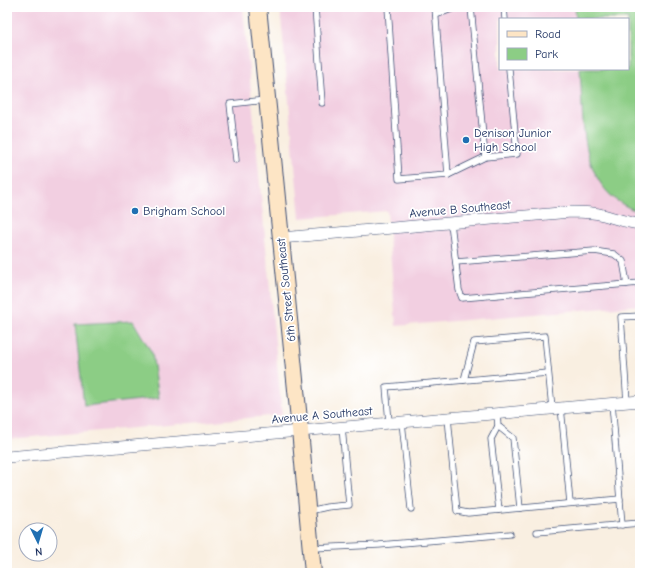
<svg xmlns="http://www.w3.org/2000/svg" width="647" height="580" viewBox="0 0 647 580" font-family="'Comic Neue',sans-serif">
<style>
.built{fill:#f2cfe1;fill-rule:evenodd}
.green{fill:#8ccd85;stroke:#547e72}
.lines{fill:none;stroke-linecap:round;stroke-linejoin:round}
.lane-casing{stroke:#3c4c72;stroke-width:7}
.street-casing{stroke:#3c4c72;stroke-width:12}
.secondary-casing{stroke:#3c4c72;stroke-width:18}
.lane{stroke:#fff;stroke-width:5.5}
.street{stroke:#fff;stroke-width:11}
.secondary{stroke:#fde5c5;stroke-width:16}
.poi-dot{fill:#1f6fb2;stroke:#fff;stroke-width:1.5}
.labels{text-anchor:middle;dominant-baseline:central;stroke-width:3.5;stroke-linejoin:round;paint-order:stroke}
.poi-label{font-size:12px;fill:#1b2f5e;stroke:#fff;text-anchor:start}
.street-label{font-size:12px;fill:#1b2f5e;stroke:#fff}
</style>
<rect width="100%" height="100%" fill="#fff"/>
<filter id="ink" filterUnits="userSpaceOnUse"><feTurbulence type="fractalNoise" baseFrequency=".025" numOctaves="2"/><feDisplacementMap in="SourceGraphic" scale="8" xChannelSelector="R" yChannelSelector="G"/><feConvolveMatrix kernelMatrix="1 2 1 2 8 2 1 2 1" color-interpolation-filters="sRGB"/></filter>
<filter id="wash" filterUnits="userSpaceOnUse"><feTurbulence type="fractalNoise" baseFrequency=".012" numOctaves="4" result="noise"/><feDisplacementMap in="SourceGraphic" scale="16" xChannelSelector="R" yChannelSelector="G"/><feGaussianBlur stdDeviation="0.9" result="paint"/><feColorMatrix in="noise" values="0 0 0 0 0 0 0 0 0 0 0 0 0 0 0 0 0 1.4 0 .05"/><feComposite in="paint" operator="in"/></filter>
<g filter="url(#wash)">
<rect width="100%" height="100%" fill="#f9efe1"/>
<g class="built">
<polygon points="7,7 243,7 282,415 9,439 7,416"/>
<path d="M280,7h360v298l-244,21 -9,-115 -87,7zM500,19h128v50h-128z"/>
</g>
<g class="green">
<path d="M575,7h65v205c-63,-20 -56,-90 -60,-143h48v-50h-52z"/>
<polygon points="133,321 152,353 159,398 84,406 75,324"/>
</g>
</g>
<g filter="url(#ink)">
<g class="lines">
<defs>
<g id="lane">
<polyline points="315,7 322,103"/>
<polyline points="388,7 399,179 448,175 435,7"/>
<polyline points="471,7 485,157"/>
<polyline points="504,7 505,19"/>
<polyline points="436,15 457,7"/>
<polyline points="236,160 230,104 266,100"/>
<polyline points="448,175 485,157 517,154 509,69"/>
<polyline points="451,223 459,290 462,298 640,283"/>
<polyline points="456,262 594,251 614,254 623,261 627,284"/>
<polyline points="464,380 474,342 545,336 552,408"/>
<polyline points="627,402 621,317 640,316"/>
<polyline points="612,403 622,525"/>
<polyline points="561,407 570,503"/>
<polyline points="497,413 498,426 491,439 499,510"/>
<polyline points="448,418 457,511 468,513 620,499"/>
<polyline points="389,422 386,387 548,373"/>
<polyline points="402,422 411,509"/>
<polyline points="498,426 513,438 520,508"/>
<polyline points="309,511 327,507 349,505 342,427"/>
<polyline points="537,532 640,523"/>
<polyline points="313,548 379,545 510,534"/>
</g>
<g id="street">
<path d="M281,238l290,-26c10,0 22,0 32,3 12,3 24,8 37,9"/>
<polyline points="7,457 640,401"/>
</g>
<polyline id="secondary" points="258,7 300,430 313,573"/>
</defs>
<use href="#lane" class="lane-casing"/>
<use href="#street" class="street-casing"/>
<use href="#secondary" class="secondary-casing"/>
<use href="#lane" class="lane"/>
<use href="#street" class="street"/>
<use href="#secondary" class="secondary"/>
</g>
</g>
<g class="poi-dot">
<circle cx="466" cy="140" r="4"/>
<circle cx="135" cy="211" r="4"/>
</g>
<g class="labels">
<g class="poi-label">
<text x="474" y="133">Denison Junior<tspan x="474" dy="14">High School</tspan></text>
<text x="143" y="211">Brigham School</text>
</g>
<g class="street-label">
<text transform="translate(460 209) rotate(-5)">Avenue B Southeast</text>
<text transform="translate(286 290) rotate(-96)">6th Street Southeast</text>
<text transform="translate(322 415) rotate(-5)">Avenue A Southeast</text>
</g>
</g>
<rect width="647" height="580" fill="none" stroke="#fff" stroke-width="24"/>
<rect x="499" y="18" width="130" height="52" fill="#ffffff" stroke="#a4acbf"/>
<rect x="507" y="31" width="20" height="6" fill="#fde5c5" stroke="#a4acbf"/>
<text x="535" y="38" font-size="12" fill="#1b2f5e">Road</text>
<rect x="507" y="48" width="20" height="12" fill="#8ccd85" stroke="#a4acbf"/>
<text x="535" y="58" font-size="12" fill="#1b2f5e">Park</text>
<g transform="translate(38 542) rotate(175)"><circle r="19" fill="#ffffff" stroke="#a4acbf"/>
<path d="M0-3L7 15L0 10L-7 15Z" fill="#1f6fb2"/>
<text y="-6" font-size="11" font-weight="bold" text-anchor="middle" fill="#1b2f5e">N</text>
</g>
</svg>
